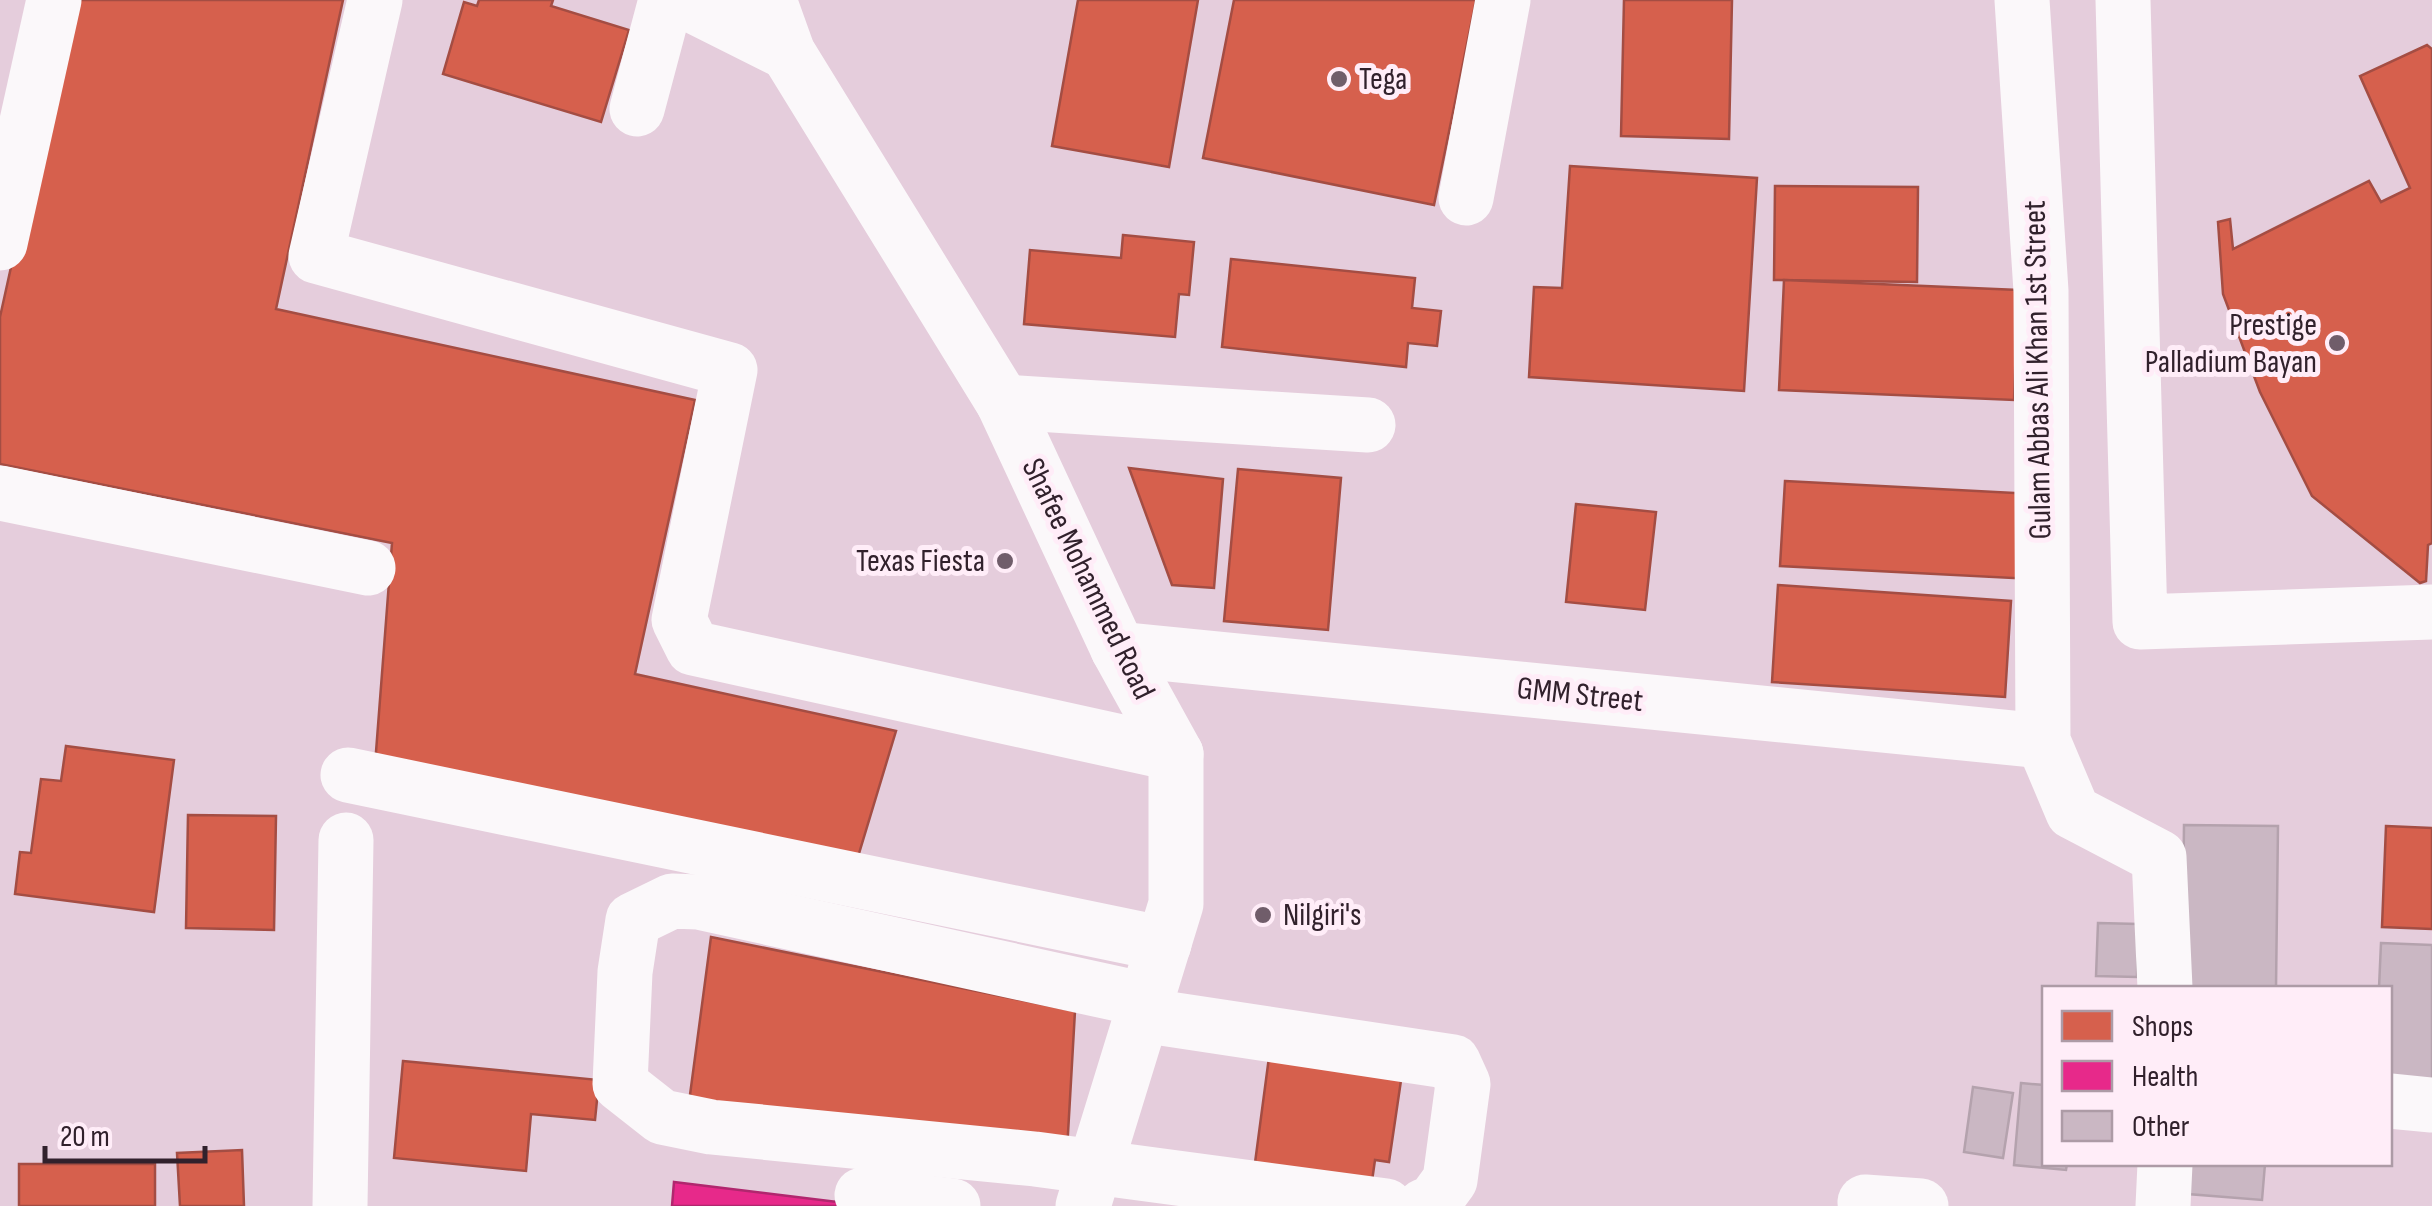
<svg xmlns="http://www.w3.org/2000/svg" width="2432" height="1206" viewBox="0 0 2432 1206" font-family="'Sofia Sans Condensed',sans-serif">
<style>
.shops{fill:#d6604d;stroke:#a44d43;stroke-width:2.5}
.health{fill:#e7298a;stroke:#b0276e;stroke-width:2.5}
.building{fill:#cab7c3;stroke:#b4a2ad;stroke-width:2.5}
.lines{fill:none;stroke-linecap:round;stroke-linejoin:round}
.minor{stroke:#fbf8fa;stroke-width:55}
.poi-dot{fill:#705d6a;stroke:#ffedf8;stroke-width:4}
.labels{text-anchor:middle;dominant-baseline:central;stroke-width:10;stroke-linejoin:round;paint-order:stroke}
.poi-label{font-size:32px;fill:#31212c;stroke:#ffedf8;text-anchor:start}
.street-label{font-size:32px;fill:#31212c;stroke:#ffedf8}
</style>
<rect width="100%" height="100%" fill="#e5cddc"/>
<g class="shops">
<polygon points="70,0 343,0 276,309 695,400 635,674 896,731 857,860 375,765 392,543 0,464 0,317"/>
<polygon points="479,0 553,0 551,6 629,30 601,122 443,74 464,2 477,6"/>
<polygon points="1078,0 1198,0 1169,167 1052,146"/>
<polygon points="1234,0 1476,0 1434,205 1203,158"/>
<polygon points="1624,0 1732,0 1729,139 1621,136"/>
<polygon points="2427,45 2432,49 2432,543 2428,545 2426,581 2420,583 2312,496 2260,392 2223,294 2218,222 2230,219 2233,249 2369,181 2381,202 2410,188 2360,76"/>
<polygon points="1570,166 1757,178 1744,391 1529,377 1534,287 1562,288"/>
<polygon points="1775,186 1918,187 1917,282 1774,280"/>
<polygon points="1123,235 1194,242 1189,295 1179,294 1175,337 1024,324 1030,250 1121,258"/>
<polygon points="1231,259 1415,278 1412,308 1441,311 1437,346 1408,343 1406,367 1222,347"/>
<polygon points="1784,280 2018,290 2014,400 1779,390"/>
<polygon points="1129,468 1223,479 1214,588 1172,585"/>
<polygon points="1238,469 1341,478 1328,630 1224,621"/>
<polygon points="1785,481 2036,494 2032,579 1780,566"/>
<polygon points="1576,504 1656,512 1645,610 1566,602"/>
<polygon points="1778,585 2011,601 2005,697 1772,682"/>
<polygon points="66,746 174,760 154,912 15,894 20,852 31,853 41,779 61,781"/>
<polygon points="188,815 276,816 274,930 186,928"/>
<polygon points="2386,826 2432,828 2432,929 2382,927"/>
<polygon points="711,937 1075,1011 1067,1151 688,1110"/>
<polygon points="1271,1042 1404,1060 1389,1162 1375,1160 1370,1195 1253,1178"/>
<polygon points="403,1061 599,1080 595,1120 531,1114 526,1171 394,1158"/>
<polygon points="242,1150 244,1206 180,1206 177,1153"/>
<rect x="19" y="1164" width="136" height="42"/>
</g>
<polygon class="health" points="674,1182 870,1206 672,1206"/>
<g class="building">
<polygon points="2184,825 2278,826 2276,988 2182,988"/>
<polygon points="2098,923 2138,924 2137,977 2096,976"/>
<polygon points="2381,943 2432,945 2432,1092 2390,1091 2390,988 2379,988"/>
<polygon points="2021,1083 2044,1085 2044,1164 2067,1164 2066,1170 2014,1165"/>
<polygon points="1973,1087 2013,1093 2003,1158 1964,1152"/>
<polygon points="2190,1164 2265,1164 2262,1200 2188,1194"/>
</g>
<g class="lines">
<g class="minor">
<polyline points="375,0 316,256 730,370 679,620 693,648 1176,754"/>
<polyline points="682,0 788,53"/>
<polyline points="769,0 788,53 1003,402 1118,649 1176,754 1176,904 1083,1206"/>
<polyline points="2022,0 2041,291 2043,741 2073,812 2159,857 2165,988"/>
<polyline points="2123,0 2140,622 2432,612"/>
<polyline points="637,109 666,0"/>
<polyline points="1466,198 1503,0"/>
<polyline points="0,243 54,0"/>
<polyline points="1003,402 1368,425"/>
<polyline points="0,493 368,568"/>
<polyline points="1118,649 2043,741"/>
<polyline points="348,775 1164,944"/>
<polyline points="1146,1000 698,902 672,901 633,920 625,972 620,1084 662,1117 711,1127 1035,1159 1386,1206"/>
<polyline points="1142,1015 1453,1062 1463,1084 1450,1180 1434,1202 1424,1206"/>
<polyline points="2390,1101 2432,1105"/>
<polyline points="862,1195 953,1206"/>
<polyline points="1865,1202 1921,1206"/>
<polyline points="340,1206 346,840"/>
<polyline points="2163,1206 2165,1164"/>
</g>
</g>
<g class="poi-dot">
<circle cx="1339" cy="79" r="10"/>
<circle cx="2337" cy="343" r="10"/>
<circle cx="1005" cy="561" r="10"/>
<circle cx="1263" cy="915" r="10"/>
</g>
<g class="labels">
<g class="poi-label">
<text x="1359" y="79">Tega</text>
<text x="2317" y="325" text-anchor="end">Prestige<tspan x="2317" dy="37">Palladium Bayan</tspan></text>
<text x="985" y="561" text-anchor="end">Texas Fiesta</text>
<text x="1283" y="915">Nilgiri's</text>
</g>
<g class="street-label">
<text transform="translate(2038 370) rotate(-91)">Gulam Abbas Ali Khan 1st Street</text>
<text transform="translate(1088 579) rotate(64)">Shafee Mohammed Road</text>
<text transform="translate(1580 695) rotate(6)">GMM Street</text>
</g>
</g>
<rect x="2042" y="986" width="350" height="180" fill="#ffedf8" stroke="#ad9ba6" stroke-width="2.5"/>
<rect x="2062" y="1011" width="50" height="30" fill="#d6604d" stroke="#ad9ba6" stroke-width="2.5"/>
<text x="2132" y="1036" font-size="30" fill="#31212c">Shops</text>
<rect x="2062" y="1061" width="50" height="30" fill="#e7298a" stroke="#ad9ba6" stroke-width="2.5"/>
<text x="2132" y="1086" font-size="30" fill="#31212c">Health</text>
<rect x="2062" y="1111" width="50" height="30" fill="#cab7c3" stroke="#ad9ba6" stroke-width="2.5"/>
<text x="2132" y="1136" font-size="30" fill="#31212c">Other</text>
<path d="M45 1146v15h160v-15" fill="none" stroke="#31212c" stroke-width="5"/>
<text x="60" y="1146" font-size="30" fill="#31212c" stroke="#ffedf8" stroke-width="8" paint-order="stroke">20 m</text>
</svg>
